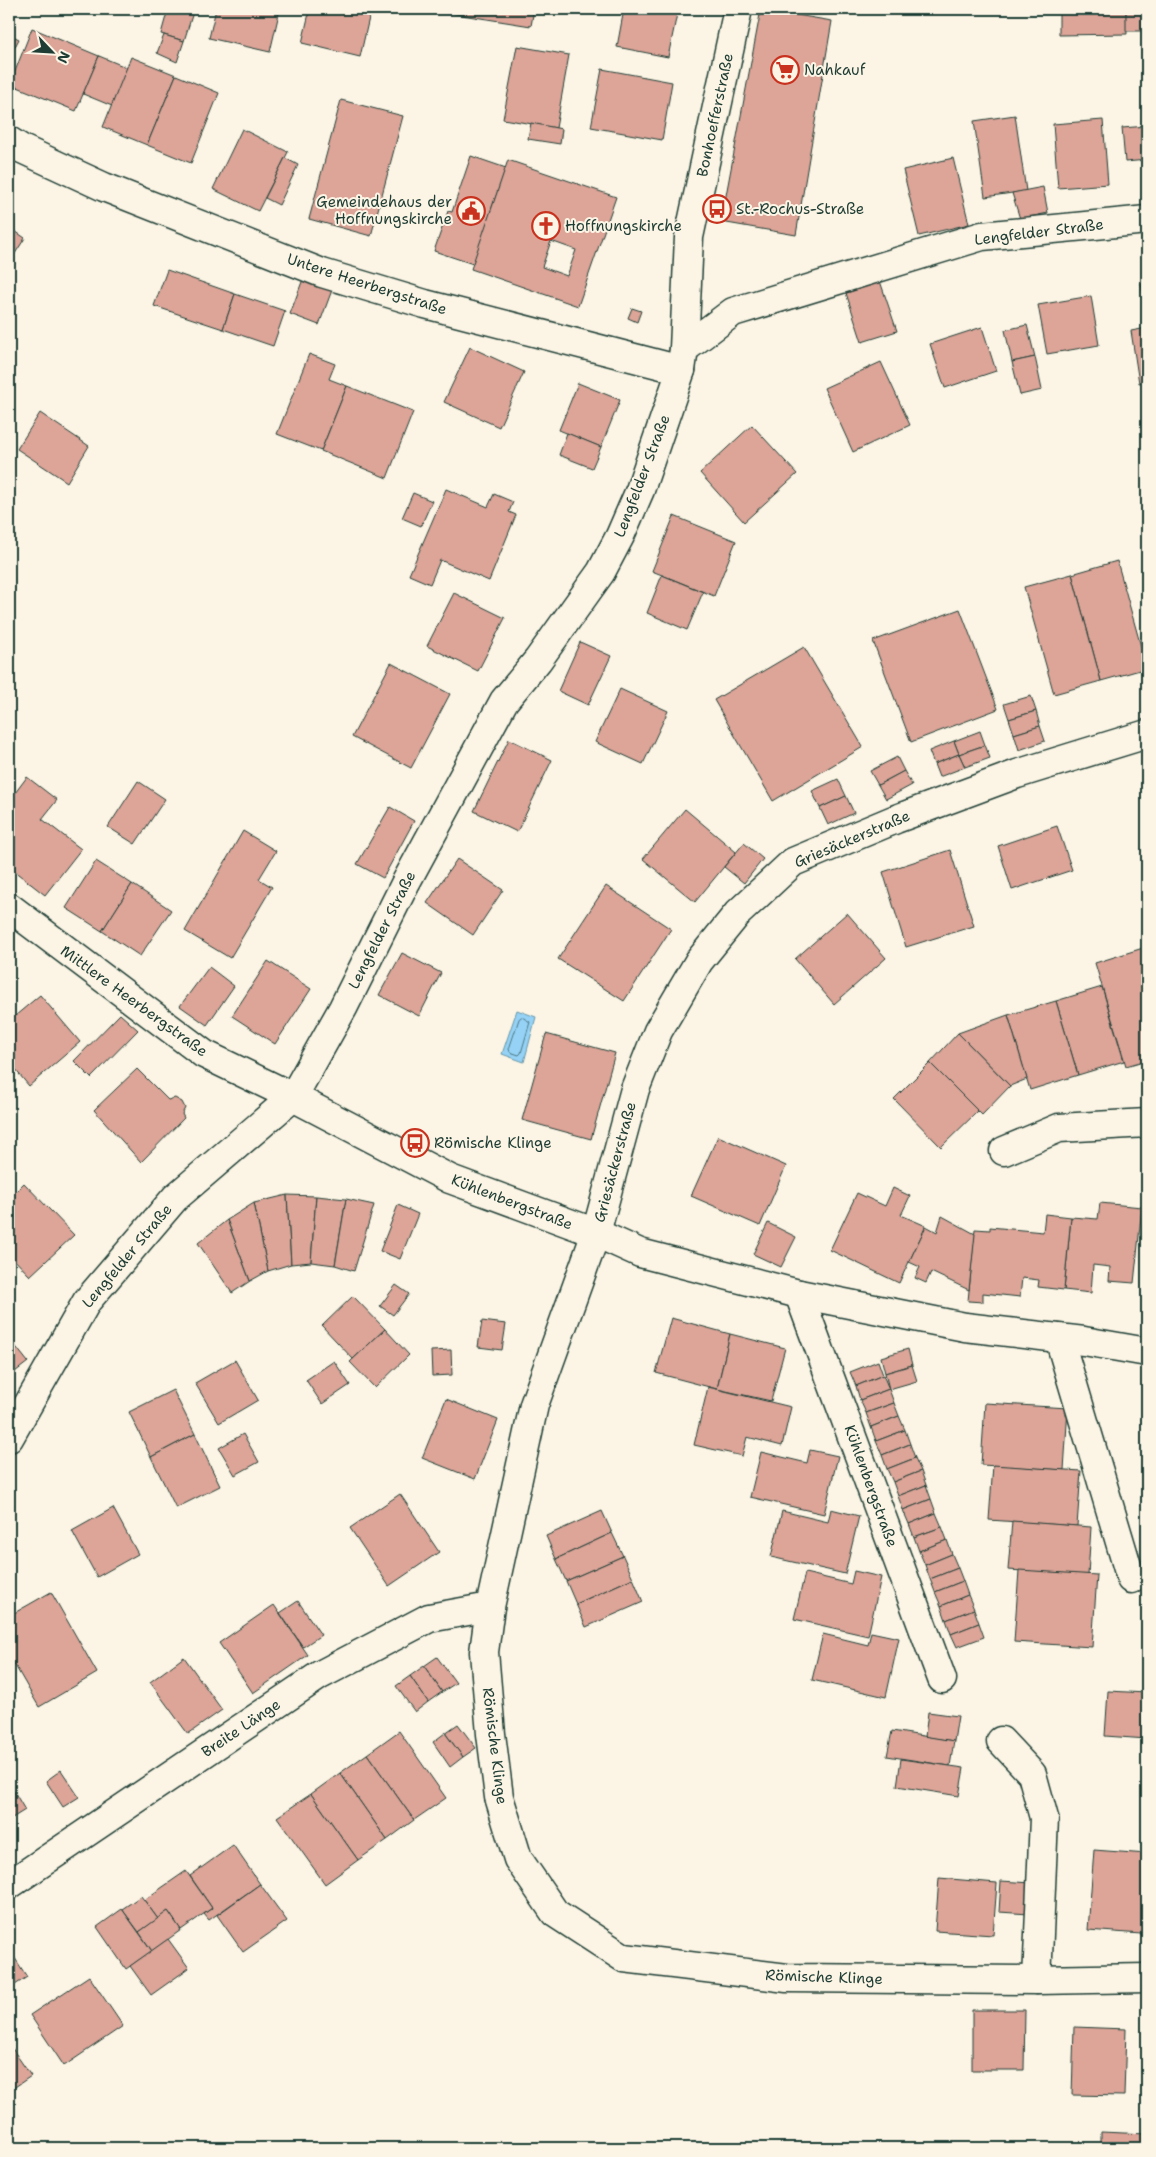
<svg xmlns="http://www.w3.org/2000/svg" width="1156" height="2157" viewBox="0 0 1156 2157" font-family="'Shantell Sans',sans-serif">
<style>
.water{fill:#95d2f6;stroke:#6696a8}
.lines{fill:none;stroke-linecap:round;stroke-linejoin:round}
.shore{stroke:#4e7982;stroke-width:1}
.building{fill:#dda498;stroke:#1f3d34;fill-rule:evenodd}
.street-casing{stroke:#1f3d34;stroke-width:31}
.street{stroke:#fcf5e5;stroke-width:28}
.labels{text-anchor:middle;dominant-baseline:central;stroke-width:4;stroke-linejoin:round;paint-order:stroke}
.poi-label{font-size:15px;fill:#1f3d34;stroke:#fcf5e5;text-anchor:start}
.street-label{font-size:15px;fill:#1f3d34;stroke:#fcf5e5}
</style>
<rect width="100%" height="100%" fill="#fcf5e5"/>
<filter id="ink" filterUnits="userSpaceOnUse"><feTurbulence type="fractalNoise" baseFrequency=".02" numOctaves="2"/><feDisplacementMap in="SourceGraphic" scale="10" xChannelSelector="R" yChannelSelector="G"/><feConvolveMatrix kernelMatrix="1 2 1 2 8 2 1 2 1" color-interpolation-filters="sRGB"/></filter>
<g filter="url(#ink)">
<polygon class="water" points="517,1010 536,1017 524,1062 502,1054"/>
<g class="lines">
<polygon class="shore" points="522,1017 530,1022 521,1053 519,1055 510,1052 509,1049 519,1019"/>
</g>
<g class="building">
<polygon points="168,9 194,9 184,41 161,34"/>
<polygon points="216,9 280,9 270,52 209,38"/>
<polygon points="310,9 371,9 360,57 302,43"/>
<polygon points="449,9 534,9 531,26 449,13"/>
<polygon points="624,9 678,9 668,57 617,47"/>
<polygon points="761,9 832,21 796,235 721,222"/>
<polygon points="1059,9 1126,9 1127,34 1059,35"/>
<rect x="1126" y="9" width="21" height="22"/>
<polygon points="32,28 99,56 76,111 10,84"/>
<polygon points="9,34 19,39 9,58"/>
<polygon points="164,35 184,41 177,62 157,53"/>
<polygon points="517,46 569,55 556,128 503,119"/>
<polygon points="99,56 128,68 112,106 83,94"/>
<polygon points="131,57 176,75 147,145 103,127"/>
<polygon points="602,69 672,82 662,140 591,127"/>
<polygon points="176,75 219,93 191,163 147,145"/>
<polygon points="341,100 403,116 371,236 309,219"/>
<polygon points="1015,115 1026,191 985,197 974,121"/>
<polygon points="1103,120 1108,184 1058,188 1053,124"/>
<polygon points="531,123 562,129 560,144 528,139"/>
<polygon points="1147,126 1147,160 1125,162 1122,128"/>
<polygon points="242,129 288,152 258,211 213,189"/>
<polygon points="471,156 506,168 490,213 496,215 479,266 434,251 448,211 452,212"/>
<polygon points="285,158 298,165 279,205 265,198"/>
<polygon points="953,158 969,224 919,236 903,170"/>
<path d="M508,160l108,37 -38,109 -107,-37zM551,241l25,9 -9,26 -25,-9z"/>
<polygon points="1043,187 1048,213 1020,219 1012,193"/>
<polygon points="9,227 25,238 9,263"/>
<polygon points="167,270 235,294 223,329 154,306"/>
<polygon points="303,279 332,290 319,325 290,314"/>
<polygon points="880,281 897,331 862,342 846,293"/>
<polygon points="1147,282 1147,326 1141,283"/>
<polygon points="235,294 285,311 273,346 223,329"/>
<polygon points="1091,296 1099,345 1047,354 1038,305"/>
<polygon points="632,308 641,311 637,322 628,318"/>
<polygon points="1027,325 1035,357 1012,362 1005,330"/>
<polygon points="982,327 996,371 945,388 930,344"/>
<polygon points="1147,328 1147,382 1139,383 1131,331"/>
<polygon points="470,347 524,372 499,427 444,402"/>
<polygon points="309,354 335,364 329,379 347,386 321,451 277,434"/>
<polygon points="1035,357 1042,390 1020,395 1012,362"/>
<polygon points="881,362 910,425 853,452 824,388"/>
<polygon points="578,383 620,400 601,447 559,430"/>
<polygon points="347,386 413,412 387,478 321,451"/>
<polygon points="40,413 89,446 67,482 17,449"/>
<polygon points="752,425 797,474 744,522 700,473"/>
<polygon points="567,433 601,447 592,468 559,455"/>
<polygon points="446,489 488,507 494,494 513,502 509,512 516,515 489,581 440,560 430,584 409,575"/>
<polygon points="413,493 432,501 421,526 402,518"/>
<polygon points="674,516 736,541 714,596 652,571"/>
<polygon points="1117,561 1147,668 1101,681 1072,574"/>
<polygon points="1072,574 1101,681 1054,694 1024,587"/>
<polygon points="662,575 703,592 687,630 647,613"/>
<polygon points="454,593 505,618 478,671 427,646"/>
<polygon points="960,609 998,709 911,742 873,641"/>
<polygon points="580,642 611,656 588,705 558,691"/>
<polygon points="804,647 863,747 773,801 714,700"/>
<polygon points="391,663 450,694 411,768 352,737"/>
<polygon points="620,689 668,711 643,764 595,742"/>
<polygon points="1031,696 1036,711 1009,719 1004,704"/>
<polygon points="1036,711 1040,726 1014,734 1009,719"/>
<polygon points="1040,726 1045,741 1019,750 1014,734"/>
<polygon points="980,731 985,745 959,754 954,741"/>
<polygon points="509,739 552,760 517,832 474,811"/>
<polygon points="954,741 959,754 934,764 929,751"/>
<polygon points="985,745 990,758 965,767 959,754"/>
<polygon points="959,754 965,767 939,777 934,764"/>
<polygon points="897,757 904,771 878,785 870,771"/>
<polygon points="904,771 912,785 886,799 878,785"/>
<polygon points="27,777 57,800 42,819 81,849 45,895 9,867 9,801"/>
<polygon points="838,779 846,796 820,808 812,791"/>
<polygon points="138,781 165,799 135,844 108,827"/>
<polygon points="846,796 854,813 828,825 820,808"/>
<polygon points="390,807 414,821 383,878 357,864"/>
<polygon points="685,809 736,852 695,902 643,859"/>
<polygon points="1057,826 1072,870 1012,890 998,846"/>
<polygon points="243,831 276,851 259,879 272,887 230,958 185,931"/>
<polygon points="744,843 763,859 744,883 724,867"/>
<polygon points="950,850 974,926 906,947 883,872"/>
<polygon points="457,859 503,890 473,935 427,903"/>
<polygon points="96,861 132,884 102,931 66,908"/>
<polygon points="132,884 171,910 140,956 102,931"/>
<polygon points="606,886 671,929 624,1001 558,959"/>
<polygon points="847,913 886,958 834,1004 795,959"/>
<polygon points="1143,948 1147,963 1147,1060 1126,1066 1095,963"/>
<polygon points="402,953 441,973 419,1016 379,995"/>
<polygon points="268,961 311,989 275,1044 232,1016"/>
<polygon points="209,967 234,986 207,1025 180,1006"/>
<polygon points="1102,987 1124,1061 1078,1075 1056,1001"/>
<polygon points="40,995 80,1042 29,1086 9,1062 9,1021"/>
<polygon points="1056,1001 1078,1075 1030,1090 1008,1015"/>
<polygon points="120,1014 138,1030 91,1078 74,1061"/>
<polygon points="1008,1015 1027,1079 1010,1086 958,1033"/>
<polygon points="958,1033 1010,1086 982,1115 930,1063"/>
<polygon points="546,1034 615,1053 591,1139 522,1120"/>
<polygon points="930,1063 978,1111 941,1147 894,1099"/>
<polygon points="137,1069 168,1100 175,1098 182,1102 185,1108 182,1114 184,1118 141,1162 94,1110"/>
<polygon points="718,1136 786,1166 760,1226 691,1196"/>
<polygon points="24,1183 74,1235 30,1276 9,1254 9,1198"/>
<polygon points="893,1188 910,1196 901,1215 926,1226 899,1283 830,1250 857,1193 885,1206"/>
<polygon points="287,1195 291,1264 268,1271 254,1203"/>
<polygon points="287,1195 316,1196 311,1262 291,1264"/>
<polygon points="316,1196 346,1199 335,1265 311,1262"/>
<polygon points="346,1199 374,1205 354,1271 335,1265"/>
<polygon points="254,1203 268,1271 250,1281 227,1220"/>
<polygon points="1100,1203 1142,1207 1134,1283 1109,1281 1110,1267 1093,1265 1091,1293 1064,1290 1071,1217 1098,1219"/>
<polygon points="398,1205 418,1214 400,1259 380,1251"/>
<polygon points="1045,1214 1071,1217 1064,1290 1038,1287 1039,1280 1022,1278 1020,1297 983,1293 983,1302 968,1301 975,1229 990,1230 990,1227 1043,1232"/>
<polygon points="942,1216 975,1234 969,1290 931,1272 926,1283 915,1278 920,1267 909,1262 926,1226 937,1232"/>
<polygon points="227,1220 250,1281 232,1293 198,1243"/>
<polygon points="768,1223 796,1237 781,1267 753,1254"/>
<polygon points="396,1285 409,1294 393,1315 380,1306"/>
<polygon points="353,1296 385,1329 353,1359 322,1326"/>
<polygon points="671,1318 730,1334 717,1389 656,1373"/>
<polygon points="482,1321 506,1324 502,1350 478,1347"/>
<polygon points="385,1329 409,1355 375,1388 350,1362"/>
<polygon points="730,1334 785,1348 771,1401 717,1389"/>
<polygon points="9,1338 28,1362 11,1375 9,1372"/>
<polygon points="908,1349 912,1365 885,1373 881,1357"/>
<polygon points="451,1350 452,1375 432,1376 431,1351"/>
<polygon points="235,1360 258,1400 219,1423 195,1383"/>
<polygon points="334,1361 350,1385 322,1404 306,1380"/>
<polygon points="878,1361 883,1375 856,1386 850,1372"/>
<polygon points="912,1365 917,1381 889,1389 885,1373"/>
<polygon points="883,1375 889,1389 860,1400 856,1386"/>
<polygon points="708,1387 791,1407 782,1446 747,1437 742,1456 694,1445"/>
<polygon points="889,1389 894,1403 866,1413 860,1400"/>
<polygon points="173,1390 195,1434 151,1457 129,1412"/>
<polygon points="446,1399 498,1420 475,1479 422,1458"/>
<polygon points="894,1403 899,1416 871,1427 866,1413"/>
<polygon points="985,1403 1068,1408 1064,1470 981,1465"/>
<polygon points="899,1416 905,1430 876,1441 871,1427"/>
<polygon points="905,1430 910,1444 882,1455 876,1441"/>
<polygon points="195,1434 220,1486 176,1508 151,1457"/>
<polygon points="243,1434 259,1462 235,1475 219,1448"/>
<polygon points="910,1444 915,1458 887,1469 882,1455"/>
<polygon points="810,1450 838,1456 824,1514 750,1497 761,1452 807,1463"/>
<polygon points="915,1458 921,1471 893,1482 887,1469"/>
<polygon points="993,1465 1081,1471 1077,1526 989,1520"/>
<polygon points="921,1471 926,1485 898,1496 893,1482"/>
<polygon points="926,1485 931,1499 903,1510 898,1496"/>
<polygon points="400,1494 439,1552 389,1586 350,1528"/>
<polygon points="931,1499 936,1513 909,1524 903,1510"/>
<polygon points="113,1508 138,1554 97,1577 72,1531"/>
<polygon points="831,1509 859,1516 845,1574 771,1557 782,1511 828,1522"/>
<polygon points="602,1511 612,1533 556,1559 546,1536"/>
<polygon points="936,1513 942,1527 914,1537 909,1524"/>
<polygon points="1012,1521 1091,1527 1088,1575 1008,1570"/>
<polygon points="942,1527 947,1540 919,1551 914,1537"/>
<polygon points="612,1533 623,1556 566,1581 556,1559"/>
<polygon points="947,1540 952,1554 925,1565 919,1551"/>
<polygon points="952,1554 958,1568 930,1579 925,1565"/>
<polygon points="623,1556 633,1578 576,1604 566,1581"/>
<polygon points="958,1568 963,1581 935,1592 930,1579"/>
<polygon points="1019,1570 1097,1575 1092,1647 1014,1642"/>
<polygon points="854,1571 881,1577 868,1636 794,1619 805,1573 851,1584"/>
<polygon points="633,1578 643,1602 586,1627 576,1604"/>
<polygon points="963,1581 968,1595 941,1606 935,1592"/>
<polygon points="51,1592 97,1673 39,1707 9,1655 9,1616"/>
<polygon points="968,1595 974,1609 946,1620 941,1606"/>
<polygon points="298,1601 321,1635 303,1647 280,1613"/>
<polygon points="274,1605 308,1655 253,1693 219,1643"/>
<polygon points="974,1609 979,1623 951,1634 946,1620"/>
<polygon points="979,1623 984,1637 957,1647 951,1634"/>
<polygon points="871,1632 899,1638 886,1697 812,1680 823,1634 868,1645"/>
<polygon points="184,1657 222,1710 188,1734 150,1682"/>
<polygon points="437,1657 456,1683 442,1692 424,1666"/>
<polygon points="424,1666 442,1692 428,1702 410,1676"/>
<polygon points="410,1676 428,1702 415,1712 396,1686"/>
<polygon points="1108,1691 1147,1693 1147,1739 1105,1736"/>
<polygon points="928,1712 958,1716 954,1741 925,1737"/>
<polygon points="458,1724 476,1748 463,1757 445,1733"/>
<polygon points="399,1731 446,1798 414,1820 367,1754"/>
<polygon points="892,1731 954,1741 950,1766 887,1756"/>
<polygon points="445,1733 463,1757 450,1767 433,1742"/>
<polygon points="367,1754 414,1820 387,1840 340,1773"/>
<polygon points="901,1759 964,1768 959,1796 897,1786"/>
<polygon points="61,1770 79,1797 63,1807 46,1781"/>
<polygon points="340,1773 387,1840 358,1860 311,1794"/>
<polygon points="9,1783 25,1810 9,1820"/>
<polygon points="311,1794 358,1860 325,1884 277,1817"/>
<polygon points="233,1845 260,1884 209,1920 204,1914 212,1908 190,1876"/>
<polygon points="1094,1850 1147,1854 1141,1934 1088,1930"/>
<polygon points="186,1871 212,1908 181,1930 168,1911 158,1919 144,1900"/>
<polygon points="939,1878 997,1883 993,1935 935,1931"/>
<polygon points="1001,1881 1032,1883 1029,1914 999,1912"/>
<polygon points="260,1884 287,1921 243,1952 217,1915"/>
<polygon points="141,1896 158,1919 139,1932 122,1909"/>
<polygon points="122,1909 152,1951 126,1969 97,1927"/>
<polygon points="168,1911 181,1930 152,1951 139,1932"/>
<polygon points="168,1939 189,1968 151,1995 130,1966"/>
<polygon points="9,1949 27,1977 9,1989"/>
<polygon points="89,1976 123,2026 64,2066 30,2015"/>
<polygon points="972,2010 1025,2010 1024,2070 972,2070"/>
<polygon points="1074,2027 1126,2029 1124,2096 1072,2095"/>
<polygon points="9,2044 31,2076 9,2091"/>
<polygon points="1101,2132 1147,2134 1147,2148 1101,2148"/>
</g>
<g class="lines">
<defs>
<g id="street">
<polyline points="9,141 22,149 104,187 322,273 425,304 681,370"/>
<polyline points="684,349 733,312 982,236 1147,220"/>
<polyline points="1147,734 1017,774 896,819 793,862 738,913 699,961 658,1031 635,1089 596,1233 534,1405 490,1607 484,1652 491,1734 499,1797 518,1859 555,1913 624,1958 787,1978 1037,1980 1147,1978"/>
<polyline points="9,907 204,1054 293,1097 450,1179 596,1233 640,1253 799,1294 965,1327 1084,1341 1147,1352"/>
<polyline points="1004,1151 1059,1128 1147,1123"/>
<polyline points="799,1294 942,1679"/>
<polyline points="1059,1338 1131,1579"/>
<polyline points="9,1438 87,1301 175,1198 293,1097 343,1008 406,882 504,701 538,660 601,572 620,536 640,490 681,370 684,349 689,237 738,9"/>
<polyline points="1001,1741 1032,1774 1044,1818 1037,1980"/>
<polyline points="9,1885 320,1675 429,1618 490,1607"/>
</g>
</defs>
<use href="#street" class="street-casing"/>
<use href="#street" class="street"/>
</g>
</g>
<defs>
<symbol id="supermarket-ring" viewBox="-11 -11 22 22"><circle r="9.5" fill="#fcf5e5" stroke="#c8321e" stroke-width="1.5"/><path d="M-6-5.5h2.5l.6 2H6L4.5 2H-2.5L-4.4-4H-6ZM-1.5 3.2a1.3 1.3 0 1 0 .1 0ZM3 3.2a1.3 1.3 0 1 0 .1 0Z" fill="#c8321e"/></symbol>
<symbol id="bus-ring" viewBox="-11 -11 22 22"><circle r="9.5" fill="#fcf5e5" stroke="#c8321e" stroke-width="1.5"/><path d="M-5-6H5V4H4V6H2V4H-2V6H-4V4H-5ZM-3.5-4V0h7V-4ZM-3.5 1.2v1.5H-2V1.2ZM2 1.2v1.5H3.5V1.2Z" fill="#c8321e"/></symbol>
<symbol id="civic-ring" viewBox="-11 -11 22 22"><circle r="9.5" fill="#fcf5e5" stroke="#c8321e" stroke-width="1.5"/><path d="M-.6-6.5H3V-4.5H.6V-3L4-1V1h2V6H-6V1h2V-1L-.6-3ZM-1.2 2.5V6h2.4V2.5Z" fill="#c8321e"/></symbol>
<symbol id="church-ring" viewBox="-11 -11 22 22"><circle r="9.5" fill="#fcf5e5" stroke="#c8321e" stroke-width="1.5"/><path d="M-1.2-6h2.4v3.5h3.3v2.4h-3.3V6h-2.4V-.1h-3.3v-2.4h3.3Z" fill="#c8321e"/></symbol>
</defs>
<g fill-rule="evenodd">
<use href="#supermarket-ring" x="769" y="54" width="32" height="32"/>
<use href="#bus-ring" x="701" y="193" width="32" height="32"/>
<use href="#civic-ring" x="455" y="195" width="32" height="32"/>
<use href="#church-ring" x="530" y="210" width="32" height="32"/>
<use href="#bus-ring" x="399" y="1127" width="32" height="32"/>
</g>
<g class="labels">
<g class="poi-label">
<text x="804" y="70">Nahkauf</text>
<text x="452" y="202" text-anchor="end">Gemeindehaus der<tspan x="452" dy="17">Hoffnungskirche</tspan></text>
<text x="736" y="209">St.-Rochus-Straße</text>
<text x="565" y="226">Hoffnungskirche</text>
<text x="434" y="1143">Römische Klinge</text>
</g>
<g class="street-label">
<text transform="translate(715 115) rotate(-78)">Bonhoefferstraße</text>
<text transform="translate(1039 232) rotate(-7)">Lengfelder Straße</text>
<text transform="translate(367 284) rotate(18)">Untere Heerbergstraße</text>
<text transform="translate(642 476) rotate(-69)">Lengfelder Straße</text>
<text transform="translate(852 839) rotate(-23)">Griesäckerstraße</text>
<text transform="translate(382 930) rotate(-63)">Lengfelder Straße</text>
<text transform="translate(134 1001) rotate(36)">Mittlere Heerbergstraße</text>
<text transform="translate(615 1162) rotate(-75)">Griesäckerstraße</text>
<text transform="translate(512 1202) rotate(21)">Kühlenbergstraße</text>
<text transform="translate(127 1256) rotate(-50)">Lengfelder Straße</text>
<text transform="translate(871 1486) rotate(70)">Kühlenbergstraße</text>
<text transform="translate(241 1728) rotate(-34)">Breite Länge</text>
<text transform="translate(495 1746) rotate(83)">Römische Klinge</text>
<text transform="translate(824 1977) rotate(2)">Römische Klinge</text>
</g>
</g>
<rect width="1156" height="2157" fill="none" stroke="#fcf5e5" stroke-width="30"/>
<rect x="15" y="15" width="1126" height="2127" fill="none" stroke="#1f3d34" stroke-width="2" filter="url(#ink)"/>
<g transform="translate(52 52) rotate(115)" stroke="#fcf5e5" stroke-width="4" paint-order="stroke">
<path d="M0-4L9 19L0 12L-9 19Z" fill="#1f3d34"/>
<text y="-8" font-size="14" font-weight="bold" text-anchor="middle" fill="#1f3d34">N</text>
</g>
</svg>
